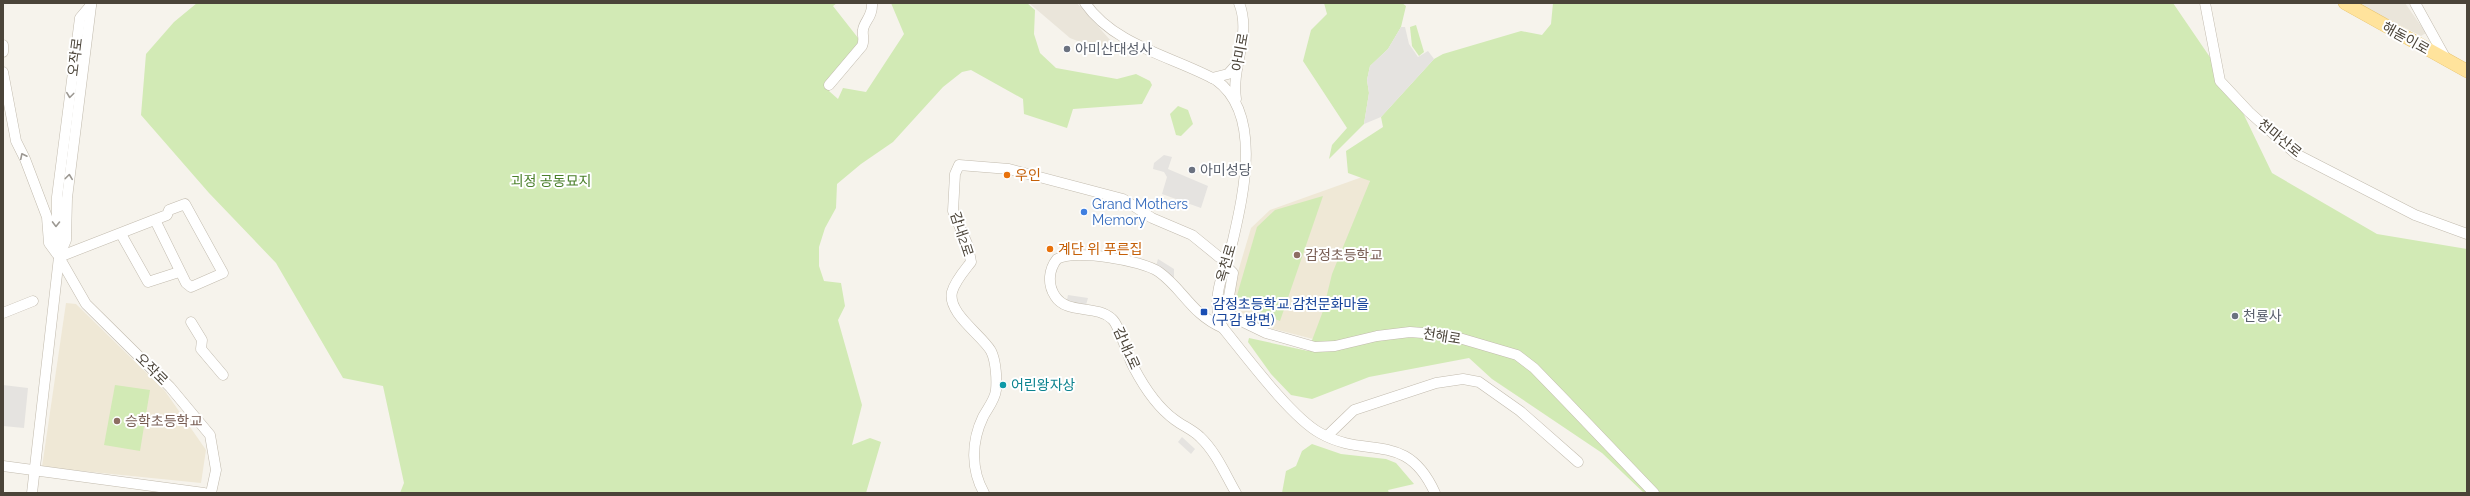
<svg xmlns="http://www.w3.org/2000/svg" width="2470" height="496" viewBox="0 0 2470 496" font-family="Raleway,'Noto Sans KR',sans-serif">
<style>
.residential{fill:#eae5da}
.education{fill:#efe8d6}
.green{fill:#d2eab5}
.parking{fill:#e5e3e0}
.lines{fill:none;stroke-linecap:round;stroke-linejoin:round}
.minor-casing{stroke:#c2bbae;stroke-width:11}
.major-casing{stroke:#e6c16a;stroke-width:14}
.minor{stroke:#fff;stroke-width:10}
.major{stroke:#ffe39c;stroke-width:13}
.oneway{stroke:#9c9892}
.worship-dot{fill:#6b7280;stroke:#fff;stroke-width:1.5}
.food-dot{fill:#e8710a;stroke:#fff;stroke-width:1.5}
.shop-dot{fill:#3f7fe0;stroke:#fff;stroke-width:1.5}
.education-dot{fill:#8d6e63;stroke:#fff;stroke-width:1.5}
.transit-dot{fill:#1a4fb4;stroke:#fff;stroke-width:1.5}
.culture-dot{fill:#0f9aa8;stroke:#fff;stroke-width:1.5}
.labels{text-anchor:middle;dominant-baseline:central;stroke-width:4;stroke-linejoin:round;paint-order:stroke}
.street-label{font-size:14px;fill:#4b4439;stroke:#fff}
.worship-label{font-size:14px;fill:#5b616d;stroke:#fff;text-anchor:start}
.food-label{font-size:14px;fill:#c56008;stroke:#fff;text-anchor:start}
.park-label{font-size:14px;fill:#4a7f2a;stroke:#fff}
.shop-label{font-size:14px;fill:#366cbe;stroke:#fff;text-anchor:start}
.education-label{font-size:14px;fill:#785e54;stroke:#fff;text-anchor:start}
.transit-label{font-size:14px;fill:#164399;stroke:#fff;text-anchor:start}
.culture-label{font-size:14px;fill:#0d838f;stroke:#fff;text-anchor:start}
</style>
<rect width="100%" height="100%" fill="#f6f3ec"/>
<g class="residential">
<polygon points="1029,3 1077,3 1111,41 1124,49 1124,55 1105,52 1070,38"/>
<polygon points="2356,3 2405,3 2426,33 2421,36"/>
</g>
<g class="education">
<polygon points="1365,176 1371,183 1333,303 1313,339 1266,327 1234,308 1235,282 1251,228 1270,210"/>
<polygon points="66,303 76,304 165,391 206,450 201,483 42,467"/>
</g>
<g class="green">
<polygon points="197,3 837,3 833,6 862,43 829,80 829,91 838,99 843,88 866,92 904,34 891,3 1027,3 1035,10 1034,34 1040,53 1056,68 1117,79 1136,74 1150,81 1152,85 1142,104 1073,109 1067,128 1024,114 1023,99 971,70 962,72 943,87 893,142 861,164 837,184 836,208 825,228 819,247 819,266 824,281 841,283 845,306 838,320 862,405 852,445 870,438 881,442 866,493 400,493 404,483 383,386 343,378 276,263 209,193 141,115 146,54 174,22"/>
<polygon points="1324,3 1402,3 1406,6 1401,27 1388,49 1370,66 1367,80 1369,93 1364,124 1329,159 1332,145 1347,128 1303,61 1311,30 1327,14"/>
<polygon points="1553,3 2173,3 2231,88 2272,173 2377,234 2467,249 2467,493 1644,493 1602,453 1492,379 1469,358 1369,377 1312,399 1291,395 1271,374 1248,342 1249,338 1308,351 1323,311 1332,274 1370,181 1348,173 1346,151 1383,127 1381,117 1434,59 1443,54 1521,31 1542,35 1551,24"/>
<polygon points="1416,25 1424,52 1419,56 1412,46 1410,27"/>
<polygon points="1178,106 1188,110 1193,124 1181,136 1176,135 1170,114"/>
<polygon points="1323,196 1280,321 1235,302 1257,227 1275,210"/>
<polygon points="115,385 150,390 140,451 104,445"/>
<polygon points="1312,444 1341,454 1386,459 1396,463 1414,484 1388,490 1389,493 1282,493 1286,471 1296,466 1302,451"/>
</g>
<g class="parking">
<polygon points="1401,27 1405,27 1409,44 1418,57 1428,51 1434,59 1381,117 1364,124 1369,93 1367,80 1370,66 1388,49"/>
<polygon points="1164,155 1172,157 1168,169 1208,186 1201,208 1162,194 1167,177 1164,172 1153,169 1154,163"/>
<polygon points="1158,259 1174,269 1174,278 1156,266"/>
<polygon points="1068,295 1088,298 1086,305 1067,300"/>
<polygon points="3,385 28,388 24,428 3,426"/>
<polygon points="1182,437 1195,449 1191,454 1178,442"/>
</g>
<g class="lines">
<defs>
<g id="minor">
<path d="M1085,3c30,43 87,53 131,77 46,33 28,112 17,160 -7,28 -25,59 -10,88 22,27 68,89 97,105 47,27 86,-4 115,60"/>
<polyline points="2205,3 2220,81 2249,112 2296,154 2415,215 2467,234"/>
<polyline points="2415,3 2447,61"/>
<polyline points="91,5 80,18 57,197 57,244 59,257 86,304 170,387 210,435 216,470 211,493"/>
<polyline points="3,45 3,52"/>
<polyline points="3,72 16,141 25,159 47,217 49,243 57,254"/>
<polyline points="1212,78 1228,74 1237,64"/>
<path d="M829,85l33,-39c3,-7 0,-10 1,-16 1,-9 10,-13 9,-27"/>
<path d="M1236,99c-5,-33 16,-64 3,-96"/>
<polyline points="121,234 148,282 179,272"/>
<polyline points="59,257 167,215 169,210 185,204 223,273 191,287 186,283 155,220"/>
<polyline points="1225,265 1233,273 1228,302 1229,313 1235,318 1266,333 1315,347 1335,346 1377,336 1410,332 1449,335 1517,355 1534,368 1566,401 1654,493"/>
<polyline points="3,313 33,301"/>
<polyline points="191,322 202,340 201,349 223,375"/>
<path d="M1223,328c-32,-14 -40,-39 -64,-56 -17,-12 -84,-23 -102,-13 -8,10 -10,25 -2,37 12,19 41,8 57,23 8,7 15,37 22,49 10,19 23,39 41,52 8,6 18,10 25,17 16,15 25,37 36,56"/>
<polyline points="1327,436 1354,410 1436,383 1463,379 1479,382 1520,411 1578,462"/>
<polyline points="3,466 204,493"/>
<polyline points="32,493 59,257 66,240 67,198 91,6"/>
<path d="M984,493c-13,-23 -13,-51 -1,-76 4,-8 12,-17 13,-27 1,-10 0,-29 -5,-39 -9,-16 -44,-38 -39,-59 3,-11 12,-21 19,-30l-3,-16 -15,-35 2,-37 4,-9 50,4 114,30 29,19 40,17 27,22 8,3"/>
</g>
<polyline id="major" points="2345,3 2467,71"/>
</defs>
<use href="#minor" class="minor-casing"/>
<use href="#major" class="major-casing"/>
<use href="#minor" class="minor"/>
<use href="#major" class="major"/>
</g>
<defs><path id="oneway-chevron" d="M-2-3.5L2.5 0L-2 3.5" fill="none" stroke-width="1.6" stroke-linecap="round" stroke-linejoin="round"/></defs>
<g class="oneway">
<use href="#oneway-chevron" transform="translate(70 95) rotate(97)"/>
<use href="#oneway-chevron" transform="translate(23 156) rotate(-116)"/>
<use href="#oneway-chevron" transform="translate(69 177) rotate(-83)"/>
<use href="#oneway-chevron" transform="translate(56 224) rotate(91)"/>
</g>
<g class="worship-dot">
<circle cx="1067" cy="49" r="4"/>
<circle cx="1192" cy="170" r="4"/>
<circle cx="2235" cy="316" r="4"/>
</g>
<g class="food-dot">
<circle cx="1007" cy="175" r="4"/>
<circle cx="1050" cy="249" r="4"/>
</g>
<circle class="shop-dot" cx="1084" cy="212" r="4"/>
<g class="education-dot">
<circle cx="1297" cy="255" r="4"/>
<circle cx="117" cy="421" r="4"/>
</g>
<rect class="transit-dot" x="1200" y="308" width="8" height="8" rx="2"/>
<circle class="culture-dot" cx="1003" cy="385" r="4"/>
<g class="labels">
<g class="street-label">
<text transform="translate(2406 38) rotate(29)">해돋이로</text>
<text transform="translate(1240 52) rotate(-80)">아미로</text>
<text transform="translate(75 57) rotate(-83)">오작로</text>
<text transform="translate(2280 138) rotate(39)">천마산로</text>
<text transform="translate(962 234) rotate(72)">감내2로</text>
<text transform="translate(1226 263) rotate(-74)">옥천로</text>
<text transform="translate(1442 336) rotate(9)">천해로</text>
<text transform="translate(1127 348) rotate(66)">감내1로</text>
<text transform="translate(152 369) rotate(45)">오작로</text>
</g>
<g class="worship-label">
<text x="1075" y="49">아미산대성사</text>
<text x="1200" y="170">아미성당</text>
<text x="2243" y="316">천룡사</text>
</g>
<g class="food-label">
<text x="1015" y="175">우인</text>
<text x="1058" y="249">계단 위 푸른집</text>
</g>
<g class="park-label">
<text x="551" y="181">괴정 공동묘지</text>
</g>
<g class="shop-label">
<text x="1092" y="204">Grand Mothers<tspan x="1092" dy="16">Memory</tspan></text>
</g>
<g class="education-label">
<text x="1305" y="255">감정초등학교</text>
<text x="125" y="421">승학초등학교</text>
</g>
<g class="transit-label">
<text x="1212" y="304">감정초등학교.감천문화마을<tspan x="1212" dy="16">(구감 방면)</tspan></text>
</g>
<g class="culture-label">
<text x="1011" y="385">어린왕자상</text>
</g>
</g>
<rect width="2470" height="496" fill="none" stroke="#4b4439" stroke-width="8"/>
</svg>
